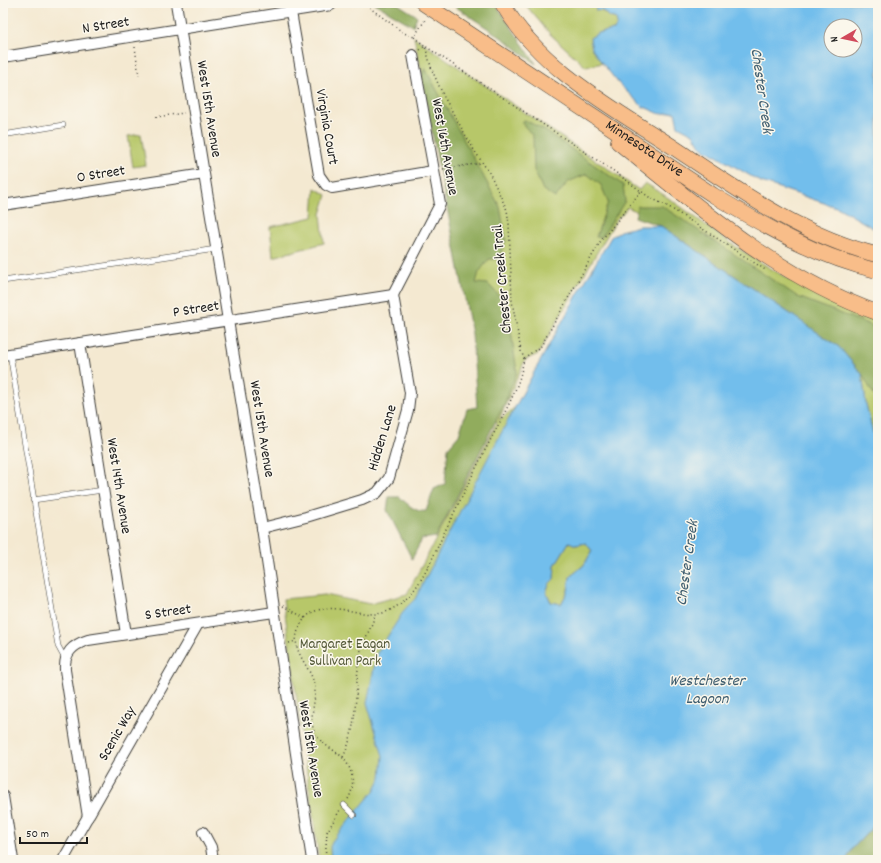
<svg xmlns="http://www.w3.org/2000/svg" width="881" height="863" viewBox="0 0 881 863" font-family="Dekko,sans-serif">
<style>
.green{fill:#b7c769;stroke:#6a7242}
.forest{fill:#91ac5d;stroke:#56643c}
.water{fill:#72beec;stroke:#476d84;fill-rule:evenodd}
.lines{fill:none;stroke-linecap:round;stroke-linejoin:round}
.service-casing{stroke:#3c3b37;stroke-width:6}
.minor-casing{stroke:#3c3b37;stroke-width:12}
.primary-casing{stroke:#3c3b37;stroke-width:16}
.path{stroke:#3c3b37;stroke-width:1.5;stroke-dasharray:1 3;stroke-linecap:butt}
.service{stroke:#fff;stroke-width:5}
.minor{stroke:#fff;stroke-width:10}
.primary{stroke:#f8bd89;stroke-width:15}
.labels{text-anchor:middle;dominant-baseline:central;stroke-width:3;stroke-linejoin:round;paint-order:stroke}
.street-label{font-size:15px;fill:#1c1c1c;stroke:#fbf7ec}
.park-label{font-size:15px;fill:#525837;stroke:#fbf7ec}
.water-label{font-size:16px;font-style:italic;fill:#3e5d6f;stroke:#fbf7ec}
</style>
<rect width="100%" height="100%" fill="#fbf7ec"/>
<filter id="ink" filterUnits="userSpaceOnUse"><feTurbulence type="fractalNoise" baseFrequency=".025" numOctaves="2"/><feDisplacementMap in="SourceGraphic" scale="8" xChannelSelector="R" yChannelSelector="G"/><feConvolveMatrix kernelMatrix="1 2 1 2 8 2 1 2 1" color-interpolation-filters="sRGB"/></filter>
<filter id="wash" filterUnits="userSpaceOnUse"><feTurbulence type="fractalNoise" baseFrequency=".012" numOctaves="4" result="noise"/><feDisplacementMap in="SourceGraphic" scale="16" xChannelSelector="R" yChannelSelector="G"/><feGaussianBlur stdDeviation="0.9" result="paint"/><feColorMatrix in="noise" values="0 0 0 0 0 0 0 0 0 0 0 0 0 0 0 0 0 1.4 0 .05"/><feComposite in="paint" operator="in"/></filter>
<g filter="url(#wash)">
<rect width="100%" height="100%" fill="#f4e9d1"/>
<g class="green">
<polygon points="524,3 595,3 594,5 608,16 616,19 618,25 614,30 598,33 592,49 602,63 586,67 550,34"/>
<path d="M414,37l225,153 6,-7c27,16 52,36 77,54 49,34 100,63 156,82v117l-5,-3 -7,-29 -4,-30 -23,-27 -178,-121 -33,-19 -12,13 -78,134 -13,6 -26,60 33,-26 -136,385 -47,81h-30l-36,-261 42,-4 45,9 37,-10 90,-171z"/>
<polygon points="141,134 146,165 133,167 128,136"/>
<polygon points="315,188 327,195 321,214 324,243 273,257 270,227 313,217"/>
<polygon points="569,542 576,545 586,543 592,551 584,565 570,577 568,591 561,604 551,602 546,592 549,584 554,579 555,565"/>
</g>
<g class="forest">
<polygon points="374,3 396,3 417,16 413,26"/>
<polygon points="450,3 495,3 536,64 505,40"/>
<path d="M425,68l75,139 6,33 -8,19h-9l-10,13 -3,11 12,1 19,20 10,68 -13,33 -68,132 -14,2 -10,20 -25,-49 2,-13h11c7,7 16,16 26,14l8,-22 11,-5 3,-36 11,-13 8,-26 10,-2 -5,-73 -51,-258z"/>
<polygon points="525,120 544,130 623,185 625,201 602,237 596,237 608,202 601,185 587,174 568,182 555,198 543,190 534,170 533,136 521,122"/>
<polygon points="638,206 662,206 798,297 878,328 878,402 862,374 839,347 661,226 635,217"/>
<polygon points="878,821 878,860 846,860 853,848"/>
</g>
<g class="water">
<path d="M595,3h283v228l-39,-23 -78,-26 -60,-35 -8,-13 -15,-8 -3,-14 -15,2 -18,-8 -22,-21 -18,-22 -10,-14 -2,-11 8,-5 16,-3 3,-5 -1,-6 -8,-3 -6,-6 -6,1zM831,26h24v24h-24z"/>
<path d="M639,226h22l178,121 23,27 4,30 7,29 5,3v385l-25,27 -7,12h-397l-7,-2 -2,2h-109l-1,-13 3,-7 41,-49 7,-14 2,-21 -16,-53 10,-50 28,-44 10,-10c62,-122 126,-244 196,-362l9,-6zM569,542l7,3 10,-2 6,8 -8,14 -14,12 -2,14 -7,13 -10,-2 -5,-10 3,-8 5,-5 1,-14z"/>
</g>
</g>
<g filter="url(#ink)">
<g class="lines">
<defs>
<g id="service">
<polyline points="3,135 63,125"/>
<polyline points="3,281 216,249"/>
<polyline points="10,354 58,646 65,659"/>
<polyline points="33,500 103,490"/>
<polyline points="344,805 354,815"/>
</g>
<g id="minor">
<polyline points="176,3 262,528 312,860"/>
<polyline points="291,12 319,175 326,185 332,188 433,171"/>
<polyline points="3,57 331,5"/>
<polyline points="3,205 204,174"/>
<polyline points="393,295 440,204 413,55"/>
<polyline points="80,343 126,634"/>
<polyline points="3,355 393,295"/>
<polyline points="262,528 306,517 362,500 377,493 389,478 408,410 410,393 393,295"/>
<polyline points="3,796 13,860"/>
<path d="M88,817l-23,-147c-1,-17 7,-25 23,-30l186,-28"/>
<polyline points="203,832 211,847 213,860"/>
<polyline points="63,860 198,624"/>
</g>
<g id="primary">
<path id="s1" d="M423,3l290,192c53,32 105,62 165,76"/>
<path d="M502,3c37,65 108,103 168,142 65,43 131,91 208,110"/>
<path d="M618,142c81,66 160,135 260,171"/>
</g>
</defs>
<use href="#service" class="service-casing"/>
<use href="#minor" class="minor-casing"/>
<use href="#primary" class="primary-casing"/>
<g class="path">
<polyline points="363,3 404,33 414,37"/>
<polyline points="135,47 139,76"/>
<polyline points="420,50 425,46 615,172 649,197 669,207 767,271"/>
<polyline points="156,117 184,113"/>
<polyline points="443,169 482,163"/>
<polyline points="524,358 541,346 600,242 641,191"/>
<polyline points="283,606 305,618"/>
<polyline points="289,643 296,641"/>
<path d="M343,757c16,-31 11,-69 17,-103 3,-14 12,-26 15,-40"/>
<path d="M348,799c8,-13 5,-31 -6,-42 -9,-9 -22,-12 -28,-26 -6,-16 4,-32 0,-48 -5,-19 -25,-33 -15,-55 14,-33 51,-14 76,-14 8,0 16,-4 22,-8 23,-14 37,-52 48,-75 12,-24 23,-47 35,-71 11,-22 24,-44 34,-67 5,-11 8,-23 10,-35l-3,-7 -9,-50 -3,-77 -2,-14 -17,-36 -16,-24 -30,-53 -12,-27 -7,-24 -11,-9 11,-17"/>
<polyline points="325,860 327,832 340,810"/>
</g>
<use href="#service" class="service"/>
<use href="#minor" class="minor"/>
<use href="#primary" class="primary"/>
</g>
</g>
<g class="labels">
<g class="street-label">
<text transform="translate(106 26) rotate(-9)">N Street</text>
<text transform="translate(208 109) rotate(81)">West 15th Avenue</text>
<text transform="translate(326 127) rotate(80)">Virginia Court</text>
<text transform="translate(444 147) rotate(80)">West 16th Avenue</text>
<text stroke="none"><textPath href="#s1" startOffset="265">Minnesota Drive</textPath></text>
<text transform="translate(101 175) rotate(-9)">O Street</text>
<text transform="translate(503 279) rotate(-95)">Chester Creek Trail</text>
<text transform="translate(196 310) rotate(-9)">P Street</text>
<text transform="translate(261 429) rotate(81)">West 15th Avenue</text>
<text transform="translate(383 438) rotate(-73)">Hidden Lane</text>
<text transform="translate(118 486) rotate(81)">West 14th Avenue</text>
<text transform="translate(168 613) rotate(-8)">S Street</text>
<text transform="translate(118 734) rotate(-60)">Scenic Way</text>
<text transform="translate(310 749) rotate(81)">West 15th Avenue</text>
</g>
<g class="park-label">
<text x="345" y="645">Margaret Eagan<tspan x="345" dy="17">Sullivan Park</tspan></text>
</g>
<g class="water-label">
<text transform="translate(761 91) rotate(82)">Chester Creek</text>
<text transform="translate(688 563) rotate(-82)">Chester Creek</text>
<text x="707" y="681">Westchester<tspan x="707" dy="18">Lagoon</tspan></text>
</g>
</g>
<rect width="881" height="863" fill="none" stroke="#fbf7ec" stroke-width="16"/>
<g transform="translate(843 38) rotate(261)"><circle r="19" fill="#fbf7ec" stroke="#a29f99"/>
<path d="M0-3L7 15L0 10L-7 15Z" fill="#d1495b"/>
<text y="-6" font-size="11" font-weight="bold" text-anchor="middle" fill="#1c1c1c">N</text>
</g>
<path d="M20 837v6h67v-6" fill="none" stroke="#1c1c1c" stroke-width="2"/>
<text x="26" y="837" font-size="12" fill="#1c1c1c" stroke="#fbf7ec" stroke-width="3" paint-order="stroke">50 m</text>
</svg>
